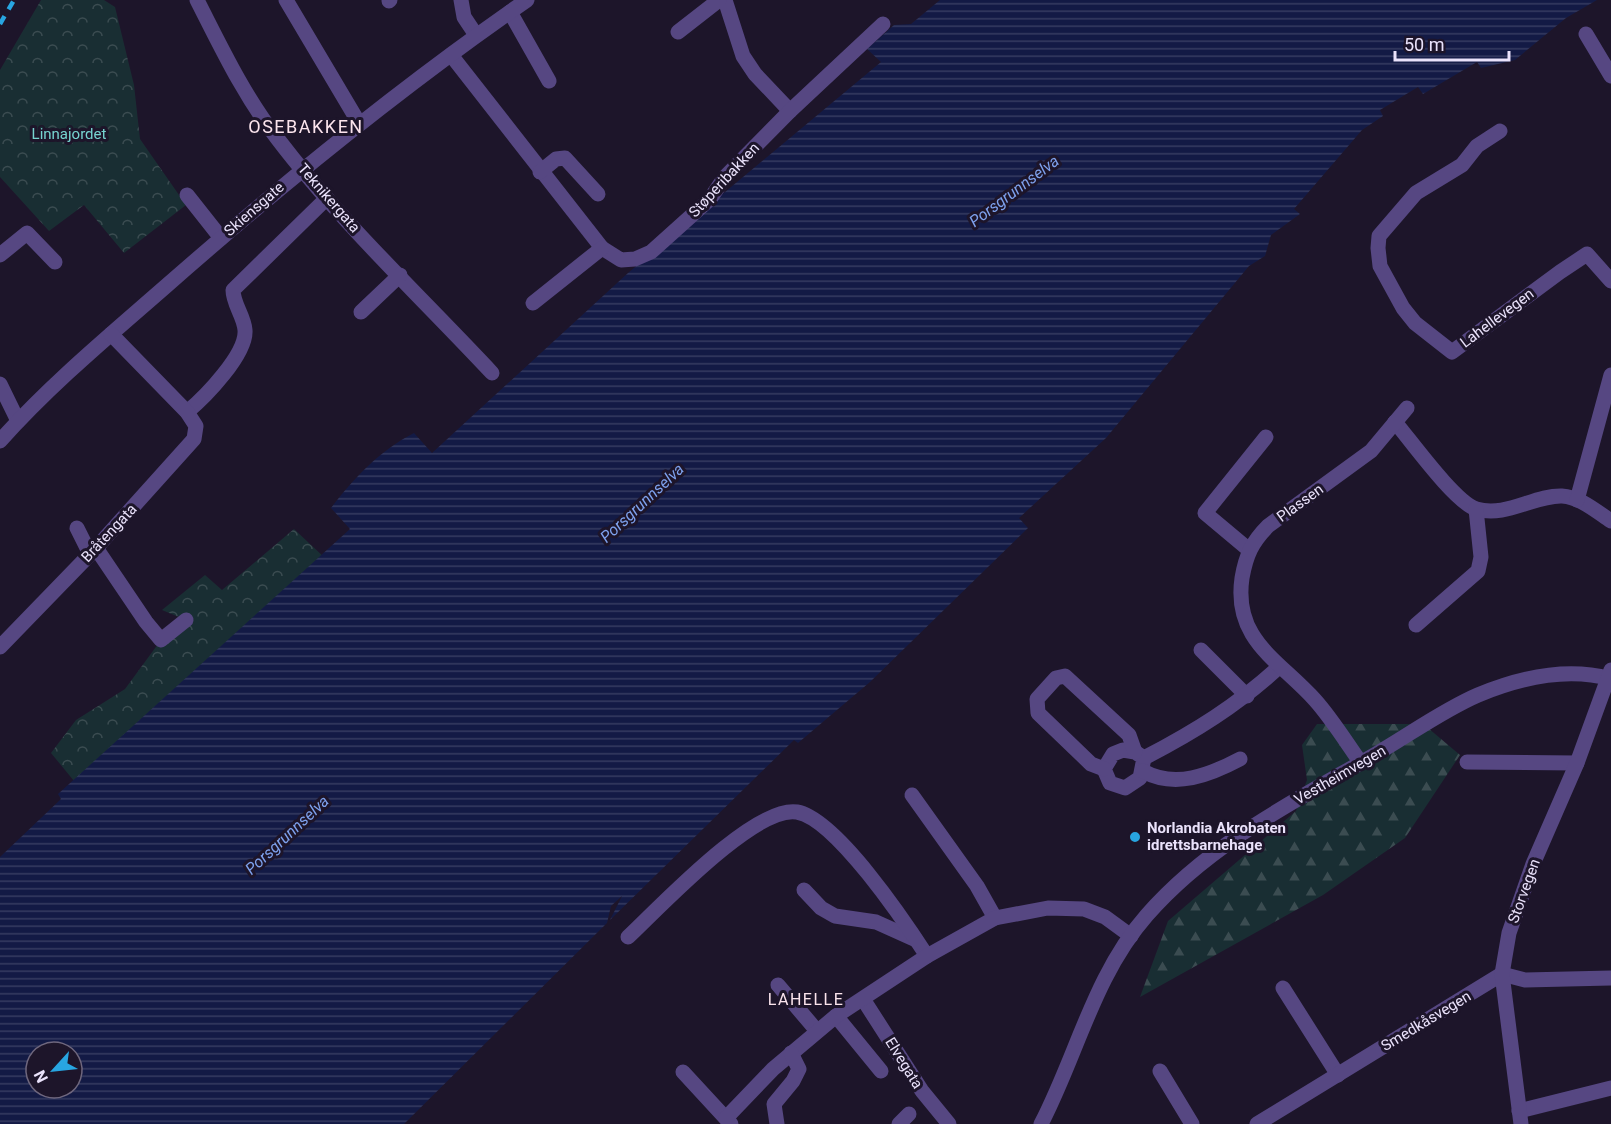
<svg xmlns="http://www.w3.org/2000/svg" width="1611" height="1124" viewBox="0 0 1611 1124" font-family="Roboto,sans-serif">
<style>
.forest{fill:url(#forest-firs)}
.park{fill:url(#park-crowns)}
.water{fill:url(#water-rules);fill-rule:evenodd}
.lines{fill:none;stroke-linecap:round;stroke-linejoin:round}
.minor{stroke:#564782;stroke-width:15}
.rail{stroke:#28a5e1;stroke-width:4.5;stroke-dasharray:9 8;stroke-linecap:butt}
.poi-dot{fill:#28a5e1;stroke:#1d152a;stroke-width:2}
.labels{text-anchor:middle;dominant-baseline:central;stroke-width:6;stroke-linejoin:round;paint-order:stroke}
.park-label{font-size:15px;fill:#76d3d0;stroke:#1d152a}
.street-label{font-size:15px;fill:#eae2fb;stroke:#1d152a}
.poi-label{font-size:15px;font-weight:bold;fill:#eae2fb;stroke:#1d152a;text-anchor:start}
.water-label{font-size:16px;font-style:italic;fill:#7ea1ed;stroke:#1d152a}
.neighbourhood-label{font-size:16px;letter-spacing:1.5px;fill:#fbe4ed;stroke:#1d152a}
.quarter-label{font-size:18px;letter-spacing:1.5px;fill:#fbe4ed;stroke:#1d152a}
</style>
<defs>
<pattern id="forest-firs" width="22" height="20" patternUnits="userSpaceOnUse" patternTransform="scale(1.5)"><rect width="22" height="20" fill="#192e33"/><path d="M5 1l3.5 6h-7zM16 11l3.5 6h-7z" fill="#3b4c51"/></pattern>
<pattern id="park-crowns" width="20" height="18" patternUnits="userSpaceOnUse" patternTransform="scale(1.5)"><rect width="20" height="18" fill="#192e33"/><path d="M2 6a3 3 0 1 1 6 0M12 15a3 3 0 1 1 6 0" fill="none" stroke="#3b4c51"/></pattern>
<pattern id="water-rules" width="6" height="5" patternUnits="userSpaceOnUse" patternTransform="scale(1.5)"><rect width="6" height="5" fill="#131a45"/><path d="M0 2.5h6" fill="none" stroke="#363b61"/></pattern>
</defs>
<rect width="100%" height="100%" fill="#1d152a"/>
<polygon class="forest" points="1317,724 1411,724 1428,728 1460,755 1405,838 1323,895 1140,997 1168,921 1296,811 1307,780 1302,745"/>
<g class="park">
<polygon points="41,0 104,0 115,7 134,85 140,139 186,205 124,253 84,205 49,231 0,177 0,70"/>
<polygon points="294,529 326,559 79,787 51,753 76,720 125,689 161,640 186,620 162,610 205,575 222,590"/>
</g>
<path class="water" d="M940,0h657l-31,18 -51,42 -34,8 -4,-6 -54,32 -5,-7 -38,23 3,6 -21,14 -68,79 6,5 -29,21 -6,21 -16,10 -143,172 -87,80 9,10 -158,154 -72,61 -4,-3 -184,180 12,-24 -11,10 -4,17 -203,201h-404v-267l61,-58 -3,-5 292,-265 -19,-21c24,-31 48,-57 83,-75l18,20 196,-180 253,-211 -14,-13 27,-24 17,-1zM36,1052h36v36h-36z"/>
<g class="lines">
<g class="minor">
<path d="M197,0c24,47 47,96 80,138 64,84 143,158 215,235"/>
<polyline points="286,0 359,123"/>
<polyline points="461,0 464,17 476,35"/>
<polyline points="725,0 743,56 755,74 790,111"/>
<polyline points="389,1 390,0"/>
<polyline points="510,12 549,81"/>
<polyline points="678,32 719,0"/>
<polyline points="1586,34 1611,76"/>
<polyline points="451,55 602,248 621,260 635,259 651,252 710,199 725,177 790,111 883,24"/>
<polyline points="1500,131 1477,146 1462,165 1416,193 1379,236 1378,248 1380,266 1403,308 1415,323 1452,352 1560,272 1587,254 1611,281"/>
<polyline points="540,172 556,159 565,158 598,194"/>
<polyline points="187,195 221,238"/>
<polyline points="0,255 27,233 55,262"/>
<polyline points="533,303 602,248"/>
<polyline points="361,312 400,275"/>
<polyline points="0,384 18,421"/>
<path d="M187,412c18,-15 60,-58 58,-82 -1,-14 -12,-26 -12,-40l94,-92"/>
<path d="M1395,422c17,20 59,79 81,87 30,9 58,-14 86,-13 18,1 34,15 49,25"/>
<path d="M0,441c50,-56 109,-105 165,-154 116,-102 235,-199 362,-287"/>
<polyline points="1577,500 1611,375"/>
<polyline points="77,528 90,554"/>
<polyline points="96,548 146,622 161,640 186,620"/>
<polyline points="1248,549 1205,513 1266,437"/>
<polyline points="1416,625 1478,571 1481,557 1476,509"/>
<polyline points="0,647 96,548 194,439 196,426 187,412 111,334"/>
<polyline points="1201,650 1247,696"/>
<polygon points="1123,750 1135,752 1144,758 1140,778 1125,788 1110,783 1104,769 1113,754"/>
<path d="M1144,758c52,-27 92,-52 135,-91"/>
<polyline points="1467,762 1577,763"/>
<path d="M1361,763c-15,-21 -29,-44 -46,-63 -36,-40 -82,-60 -73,-122 4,-23 10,-36 26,-52l103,-75 36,-43"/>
<polyline points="1104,769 1091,764 1038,713 1037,699 1056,678 1065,676 1129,735 1135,752"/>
<path d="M1143,771c32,18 67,4 97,-12"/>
<polyline points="912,795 977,886 995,918"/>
<polyline points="804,890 821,908 835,916 876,922 916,940"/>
<path d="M628,937c31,-29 127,-132 169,-125 39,7 108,110 130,144"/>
<polyline points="778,985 817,1031"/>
<polyline points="1283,988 1338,1075"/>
<polyline points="863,999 922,1091 949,1124"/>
<polyline points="836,1016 881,1071"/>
<polyline points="1160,1071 1192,1124"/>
<polyline points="683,1072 731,1124"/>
<polyline points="1519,1111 1611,1088"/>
<polyline points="726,1118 773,1069 836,1016 927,956 995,918 1048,908 1084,909 1105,917 1131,936"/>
<polyline points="777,1124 774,1104 793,1081 799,1069 791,1053"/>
<polyline points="899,1124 909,1114"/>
<path d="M1041,1124c36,-69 53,-149 106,-209 63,-72 148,-114 229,-161 33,-19 67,-44 102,-59 41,-17 90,-28 133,-16"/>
<polyline points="1257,1124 1502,974 1525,980 1611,978"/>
<polyline points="1521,1124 1502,974 1509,933 1533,864 1577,763 1611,670"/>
</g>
<polyline class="rail" points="0,24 14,0"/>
</g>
<circle class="poi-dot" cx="1135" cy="837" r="6"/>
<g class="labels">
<g class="park-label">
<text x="69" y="134">Linnajordet</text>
</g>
<g class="street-label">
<text transform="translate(724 180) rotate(-47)">Støperibakken</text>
<text transform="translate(329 198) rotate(49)">Teknikergata</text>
<text transform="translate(254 209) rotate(-41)">Skiensgate</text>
<text transform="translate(1497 318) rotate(-37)">Lahellevegen</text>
<text transform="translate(1300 503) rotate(-36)">Plassen</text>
<text transform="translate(109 533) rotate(-47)">Bråtengata</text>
<text transform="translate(1340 775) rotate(-30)">Vestheimvegen</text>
<text transform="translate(1524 891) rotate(-70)">Storvegen</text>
<text transform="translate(1426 1021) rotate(-31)">Smedkåsvegen</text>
<text transform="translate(904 1063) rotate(58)">Elvegata</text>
</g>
<g class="poi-label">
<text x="1147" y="828">Norlandia Akrobaten<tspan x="1147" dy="17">idrettsbarnehage</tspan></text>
</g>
<g class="water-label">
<text transform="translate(1014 191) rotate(-37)">Porsgrunnselva</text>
<text transform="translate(642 503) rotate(-43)">Porsgrunnselva</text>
<text transform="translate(287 835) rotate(-43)">Porsgrunnselva</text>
</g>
<g class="neighbourhood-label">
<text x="806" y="999">LAHELLE</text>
</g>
<g class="quarter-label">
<text x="306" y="126">OSEBAKKEN</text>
</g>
</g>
<g transform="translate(54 1070) rotate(243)"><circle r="28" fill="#1d152a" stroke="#6f677e" stroke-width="1.5"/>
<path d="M0-4.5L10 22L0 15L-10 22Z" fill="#28a5e1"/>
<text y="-9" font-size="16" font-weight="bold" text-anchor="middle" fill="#eae2fb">N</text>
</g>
<path d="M1395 51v9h114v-9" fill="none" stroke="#eae2fb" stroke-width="3"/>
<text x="1404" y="51" font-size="18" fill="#eae2fb" stroke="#1d152a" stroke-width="4.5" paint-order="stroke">50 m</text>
</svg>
